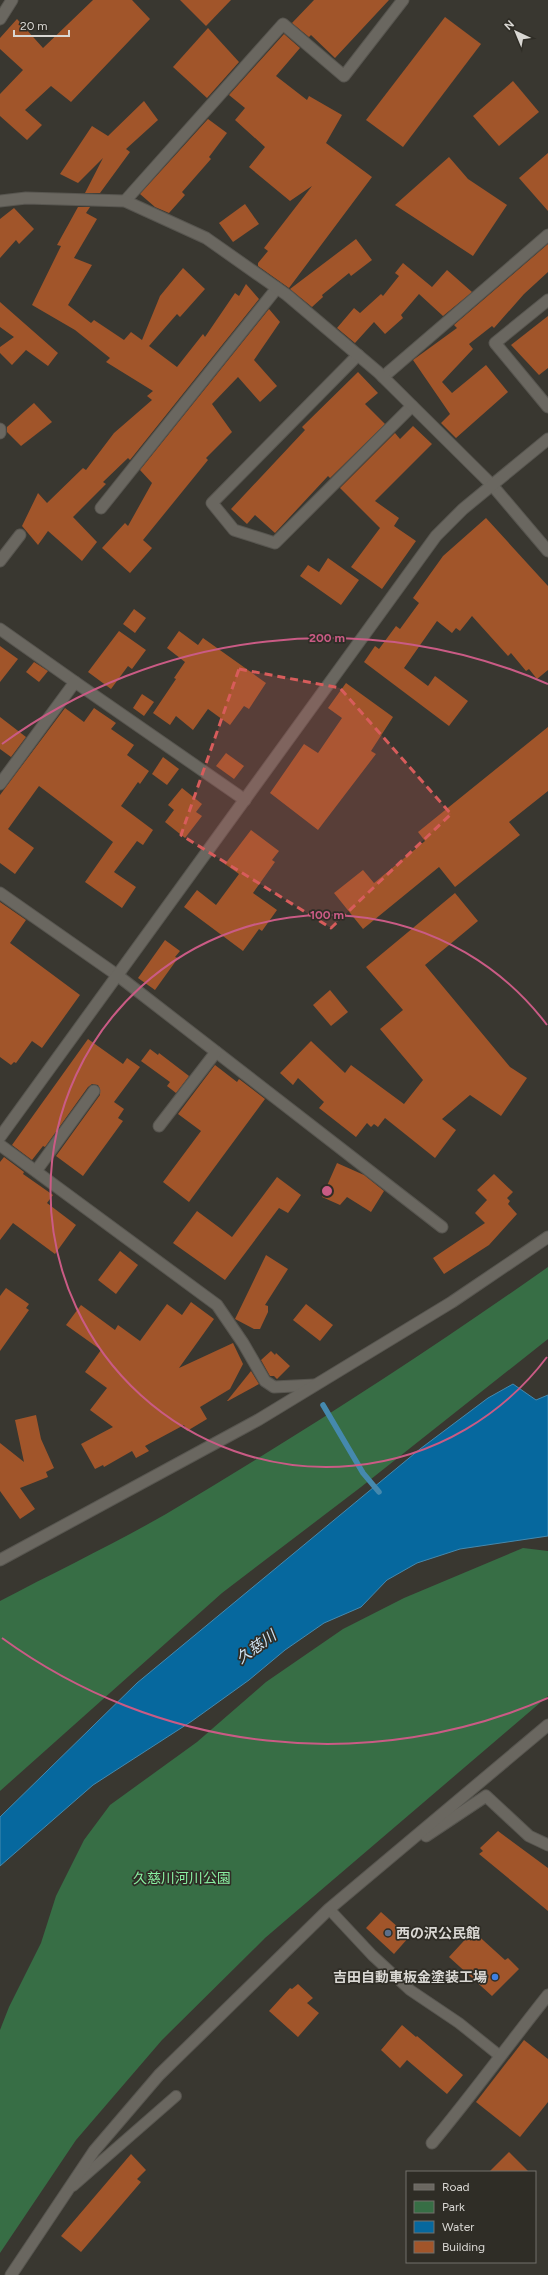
<svg xmlns="http://www.w3.org/2000/svg" width="548" height="2275" viewBox="0 0 548 2275" font-family="Figtree,'Noto Sans JP',sans-serif">
<style>
.green{fill:#376e45}
.water{fill:#06689e;stroke:#4589ae}
.lines{fill:none;stroke-linecap:round;stroke-linejoin:round}
.stream{stroke:#4589ae;stroke-width:5.5}
.building{fill:#a1552a}
.service-casing{stroke:#585650;stroke-width:12}
.minor-casing{stroke:#585650;stroke-width:13}
.tertiary-casing{stroke:#585650;stroke-width:13}
.service{stroke:#6a6760;stroke-width:10}
.minor{stroke:#6a6760;stroke-width:11}
.tertiary{stroke:#6a6760;stroke-width:11}
.marked{fill:#d75c5b;fill-opacity:0.2;stroke:#d75c5b;stroke-width:3;stroke-dasharray:8 5;stroke-linejoin:round}
.ring{fill:none;stroke:#ca5b85;stroke-width:2}
.service-dot{fill:#5c6f8a;stroke:#2f2d26;stroke-width:1.5}
.shop-dot{fill:#3f7fe0;stroke:#2f2d26;stroke-width:1.5}
.labels{text-anchor:middle;dominant-baseline:central;stroke-width:3.5;stroke-linejoin:round;paint-order:stroke}
.park-label{font-size:14px;fill:#88eea0;stroke:#2f2d26}
.poi-label{font-size:14px;font-weight:bold;fill:#d9d7d3;stroke:#2f2d26;text-anchor:start}
.water-label{font-size:15px;font-style:italic;fill:#cfe2f1;stroke:#2f2d26}
.centre{fill:#ca5b85;stroke:#2f2d26;stroke-width:2}
.ring-label{font-size:12px;text-anchor:middle;font-weight:bold;fill:#ca5b85;stroke:#2f2d26;stroke-width:3.5;stroke-linejoin:round;paint-order:stroke}
</style>
<rect width="100%" height="100%" fill="#393730"/>
<g class="green">
<path d="M548,1267v72l-187,148 -139,106 -222,198v-190c55,-29 112,-56 166,-87 130,-77 259,-160 382,-247z"/>
<polygon points="523,1548 548,1551 548,1696 265,1938 162,2040 76,2140 0,2253 0,2030 9,2007 41,1943 56,1896 84,1840 110,1805 197,1742 266,1682 343,1629 404,1598"/>
</g>
<polygon class="water" points="513,1384 536,1400 548,1395 548,1536 460,1549 417,1563 387,1580 361,1607 324,1623 285,1650 249,1680 192,1721 93,1785 0,1866 0,1817 137,1683 420,1449 488,1398"/>
<g class="lines">
<polyline class="stream" points="323,1405 363,1473 379,1492"/>
</g>
<g class="building">
<polygon points="93,0 132,0 150,19 71,102 51,86 25,110 42,125 27,140 0,116 0,94 23,70 0,49 0,38 17,19 43,48"/>
<polygon points="180,0 231,0 206,26"/>
<polygon points="314,0 389,0 335,58 311,35 309,37 292,23"/>
<polygon points="445,17 481,44 403,147 366,120"/>
<polygon points="208,28 239,62 207,98 173,67"/>
<polygon points="284,34 300,48 276,76 307,100 309,96 342,115 326,143 372,177 289,288 258,266 258,263 268,251 264,248 312,186 290,201 249,167 265,147 235,120 245,108 229,95"/>
<polygon points="513,81 539,112 499,146 473,116"/>
<polygon points="144,101 158,120 126,149 130,152 100,193 85,193 103,158 78,183 60,174 92,126 108,136"/>
<polygon points="208,119 227,133 209,157 211,159 182,192 185,195 169,213 155,207 140,194"/>
<polygon points="548,153 548,211 519,178"/>
<polygon points="449,157 468,179 507,205 473,256 395,205"/>
<polygon points="245,204 259,224 233,242 219,223"/>
<polygon points="78,207 90,207 86,213 97,219 74,258 92,265 68,305 91,323 94,320 124,340 131,332 142,340 160,296 183,268 205,289 180,317 177,314 149,346 177,367 203,334 205,337 235,293 239,296 246,284 259,299 130,460 128,458 103,482 106,484 73,517 97,542 82,561 48,531 38,545 22,526 38,493 47,503 83,468 86,470 114,433 152,400 147,396 153,391 106,362 110,358 75,330 32,305 61,246 57,245"/>
<polygon points="14,208 34,229 19,244 16,240 0,258 0,219"/>
<polygon points="356,239 372,260 351,276 349,273 322,295 323,297 312,307 290,289"/>
<polygon points="548,244 548,272 524,294 494,328 492,326 469,344 473,349 442,382 452,393 486,365 508,392 456,438 441,423 450,414 413,360 457,328 454,325"/>
<polygon points="403,263 432,287 447,270 472,292 443,316 419,294 401,315 403,318 385,334 374,322 355,343 337,328 354,308 360,313 381,294 383,296 399,276 395,273"/>
<polygon points="0,302 58,353 48,366 26,350 12,365 0,353 0,347 14,337 0,327"/>
<polygon points="269,309 280,322 254,360 277,386 260,402 238,377 212,404 232,432 206,458 208,460 143,540 152,548 130,573 102,548 125,523 128,526 152,483 140,470"/>
<polygon points="548,316 548,368 539,375 511,345"/>
<polygon points="358,372 378,393 365,404 385,424 330,478 328,476 275,533 255,515 247,524 231,509 305,430 302,427"/>
<polygon points="34,403 52,422 21,446 7,432 7,427"/>
<polygon points="413,426 432,444 375,501 399,518 394,526 416,541 382,589 351,567 380,528 340,488 395,433 400,439"/>
<polygon points="486,518 548,586 548,670 537,679 529,669 526,671 511,653 508,656 472,616 460,631 456,628 452,633 437,621 404,668 428,686 435,676 468,701 449,726 364,662 375,646 379,649 396,626 400,629 419,603 413,598 443,556"/>
<polygon points="328,558 359,580 341,605 300,576 308,565 319,572"/>
<polygon points="134,609 146,618 135,633 123,624"/>
<polygon points="119,631 146,650 132,669 128,666 111,689 88,672"/>
<polygon points="179,631 198,645 203,638 266,683 249,709 244,706 230,725 208,709 193,730 176,716 170,725 153,713 176,679 174,678 185,662 167,648"/>
<polygon points="0,646 18,659 0,682"/>
<polygon points="34,662 48,671 39,682 26,672"/>
<polygon points="346,683 393,717 371,751 376,754 318,830 270,793 304,744 318,753 342,718 328,708"/>
<polygon points="142,694 154,702 144,716 133,708"/>
<polygon points="65,708 84,722 94,708 116,723 111,729 134,745 127,755 149,771 140,784 138,782 121,806 153,830 143,845 137,841 114,872 136,887 122,908 85,882 113,842 39,786 8,829 34,848 15,874 0,863 0,795"/>
<polygon points="0,717 26,737 11,757 0,749"/>
<polygon points="548,727 548,791 509,822 520,835 455,887 439,867 363,929 334,893 363,870 374,883 425,841 418,832"/>
<polygon points="226,753 244,766 234,779 216,766"/>
<polygon points="163,757 179,769 167,785 152,774"/>
<polygon points="182,788 202,804 196,812 202,816 185,838 165,822 174,810 168,805"/>
<polygon points="251,830 279,851 272,860 275,862 253,893 277,910 262,931 259,929 243,951 184,907 197,890 216,905 239,874 225,864"/>
<polygon points="455,893 478,921 425,965 510,1067 527,1078 501,1116 470,1095 442,1119 456,1130 435,1158 385,1118 378,1127 374,1124 371,1127 367,1123 356,1137 319,1108 324,1102 298,1078 293,1085 280,1073 311,1041 345,1073 351,1065 404,1104 423,1080 380,1029 403,1010 366,967"/>
<polygon points="0,902 26,920 10,943 80,995 42,1048 32,1041 16,1063 14,1062 11,1065 0,1057"/>
<polygon points="165,940 180,951 175,957 178,958 155,990 138,978"/>
<polygon points="330,990 348,1012 331,1026 313,1005"/>
<polygon points="88,1039 123,1064 127,1058 140,1067 114,1102 124,1109 118,1118 123,1121 83,1176 56,1156 100,1095 100,1089 98,1085 92,1084 88,1087 45,1147 43,1146 32,1160 12,1145"/>
<polygon points="150,1049 158,1055 159,1053 189,1076 176,1093 167,1086 170,1082 141,1061"/>
<polygon points="215,1065 237,1082 239,1079 265,1099 189,1202 163,1182 201,1131 178,1114"/>
<polygon points="4,1157 24,1172 23,1174 53,1195 47,1203 76,1225 55,1254 13,1223 0,1240 0,1162"/>
<polygon points="337,1163 364,1175 384,1191 371,1212 347,1197 340,1205 322,1197"/>
<polygon points="494,1174 513,1192 507,1198 510,1201 508,1204 517,1214 489,1245 444,1274 433,1258 485,1223 475,1213 487,1200 477,1190"/>
<polygon points="277,1177 301,1195 288,1213 279,1208 225,1280 173,1243 197,1211 232,1237"/>
<polygon points="120,1251 138,1265 116,1294 98,1280"/>
<polygon points="266,1255 288,1269 265,1305 268,1306 268,1312 260,1329 254,1329 235,1319"/>
<polygon points="6,1288 29,1304 26,1308 29,1310 0,1351 0,1296"/>
<polygon points="191,1302 214,1319 179,1368 233,1343 243,1364 230,1389 200,1407 207,1419 187,1431 184,1425 145,1446 149,1451 136,1458 132,1451 104,1467 103,1465 95,1469 81,1444 113,1427 90,1410 107,1388 85,1372 101,1350 66,1325 81,1305 115,1330 118,1325 140,1341 167,1304 182,1315"/>
<polygon points="306,1304 333,1325 320,1341 293,1320"/>
<polygon points="271,1351 275,1355 276,1353 290,1366 277,1379 274,1376 270,1376 261,1360"/>
<polygon points="251,1371 259,1384 228,1401 227,1401"/>
<polygon points="36,1415 41,1439 54,1468 46,1472 48,1477 20,1488 35,1509 20,1519 0,1491 0,1443 24,1462 15,1420"/>
<polygon points="498,1831 548,1868 548,1911 479,1854 483,1851 480,1848"/>
<polygon points="381,1912 409,1937 394,1954 366,1928"/>
<polygon points="473,1931 505,1960 508,1958 519,1969 492,1996 449,1957"/>
<polygon points="298,1984 313,1998 307,2003 319,2013 298,2037 269,2011 290,1988 292,1989"/>
<polygon points="402,2025 416,2037 417,2036 463,2075 447,2094 407,2060 400,2068 381,2050"/>
<polygon points="524,2040 548,2059 548,2102 520,2137 476,2102"/>
<polygon points="509,2152 529,2172 489,2172"/>
<polygon points="131,2154 146,2170 137,2179 141,2182 81,2252 61,2236"/>
</g>
<g class="lines">
<defs>
<g id="service">
<polyline points="329,1909 372,1955 410,1990 459,2023 500,2056"/>
<polyline points="73,2186 176,2096"/>
</g>
<g id="minor">
<polyline points="0,19 12,0"/>
<polyline points="125,201 283,24 344,76 403,0"/>
<polyline points="548,300 495,343 548,407"/>
<polyline points="358,355 212,503 234,530 275,543 412,406"/>
<polyline points="383,377 548,235"/>
<polyline points="0,429 0,433"/>
<polyline points="492,485 548,551"/>
<polyline points="101,508 277,288"/>
<polyline points="0,561 20,535"/>
<polyline points="0,629 75,682"/>
<polyline points="0,784 75,682 245,800"/>
<polyline points="0,893 117,975 442,1227"/>
<polyline points="159,1126 216,1052"/>
<polyline points="0,1145 217,1305 243,1343 265,1381 274,1387 314,1385"/>
<polyline points="36,1171 94,1091"/>
<polyline points="0,1560 258,1420 452,1302 548,1237"/>
<polyline points="426,1836 486,1796 529,1836 548,1845"/>
<path d="M432,2143c40,-48 77,-99 116,-148"/>
<polyline points="11,2275 94,2151 159,2075 329,1909 548,1725"/>
</g>
<g id="tertiary">
<polyline points="0,201 26,198 125,201 206,238 287,295 378,372 492,485"/>
<polyline points="0,1137 436,536 463,509 548,439"/>
</g>
</defs>
<use href="#service" class="service-casing"/>
<use href="#minor" class="minor-casing"/>
<use href="#tertiary" class="tertiary-casing"/>
<use href="#service" class="service"/>
<use href="#minor" class="minor"/>
<use href="#tertiary" class="tertiary"/>
</g>
<path class="marked" d="M239,669l101,19 111,126 -120,114 -150,-93z"/>
<g class="ring">
<path d="M547 1357A276 276 0 1 1 547 1025"/>
<path d="M548 1698A553 553 0 0 1 2 1638M2 744A553 553 0 0 1 548 684"/>
</g>
<circle class="service-dot" cx="388" cy="1933" r="4"/>
<circle class="shop-dot" cx="495" cy="1977" r="4"/>
<g class="labels">
<g class="park-label">
<text x="182" y="1878">久慈川河川公園</text>
</g>
<g class="poi-label">
<text x="396" y="1933">西の沢公民館</text>
<text x="487" y="1977" text-anchor="end">吉田自動車板金塗装工場</text>
</g>
<g class="water-label">
<text transform="translate(256 1647) rotate(-36)">久慈川</text>
</g>
</g>
<circle cx="327" cy="1191" r="6" class="centre"/>
<g class="ring-label">
<text x="327" y="642">200 m</text>
<text x="327" y="919">100 m</text>
</g>
<rect x="406" y="2171" width="130" height="92" fill="#2f2d26" stroke="#73716b"/>
<rect x="414" y="2184" width="20" height="6" fill="#6a6760" stroke="#73716b"/>
<text x="442" y="2191" font-size="12" fill="#d9d7d3">Road</text>
<rect x="414" y="2201" width="20" height="12" fill="#376e45" stroke="#73716b"/>
<text x="442" y="2211" font-size="12" fill="#d9d7d3">Park</text>
<rect x="414" y="2221" width="20" height="12" fill="#06689e" stroke="#73716b"/>
<text x="442" y="2231" font-size="12" fill="#d9d7d3">Water</text>
<rect x="414" y="2241" width="20" height="12" fill="#a1552a" stroke="#73716b"/>
<text x="442" y="2251" font-size="12" fill="#d9d7d3">Building</text>
<g transform="translate(516 32) rotate(316)" stroke="#2f2d26" stroke-width="3" paint-order="stroke">
<path d="M0-3L7 15L0 10L-7 15Z" fill="#d9d7d3"/>
<text y="-6" font-size="11" font-weight="bold" text-anchor="middle" fill="#d9d7d3">N</text>
</g>
<path d="M14 30v6h55v-6" fill="none" stroke="#d9d7d3" stroke-width="2"/>
<text x="20" y="30" font-size="12" fill="#d9d7d3" stroke="#2f2d26" stroke-width="3" paint-order="stroke">20 m</text>
</svg>
